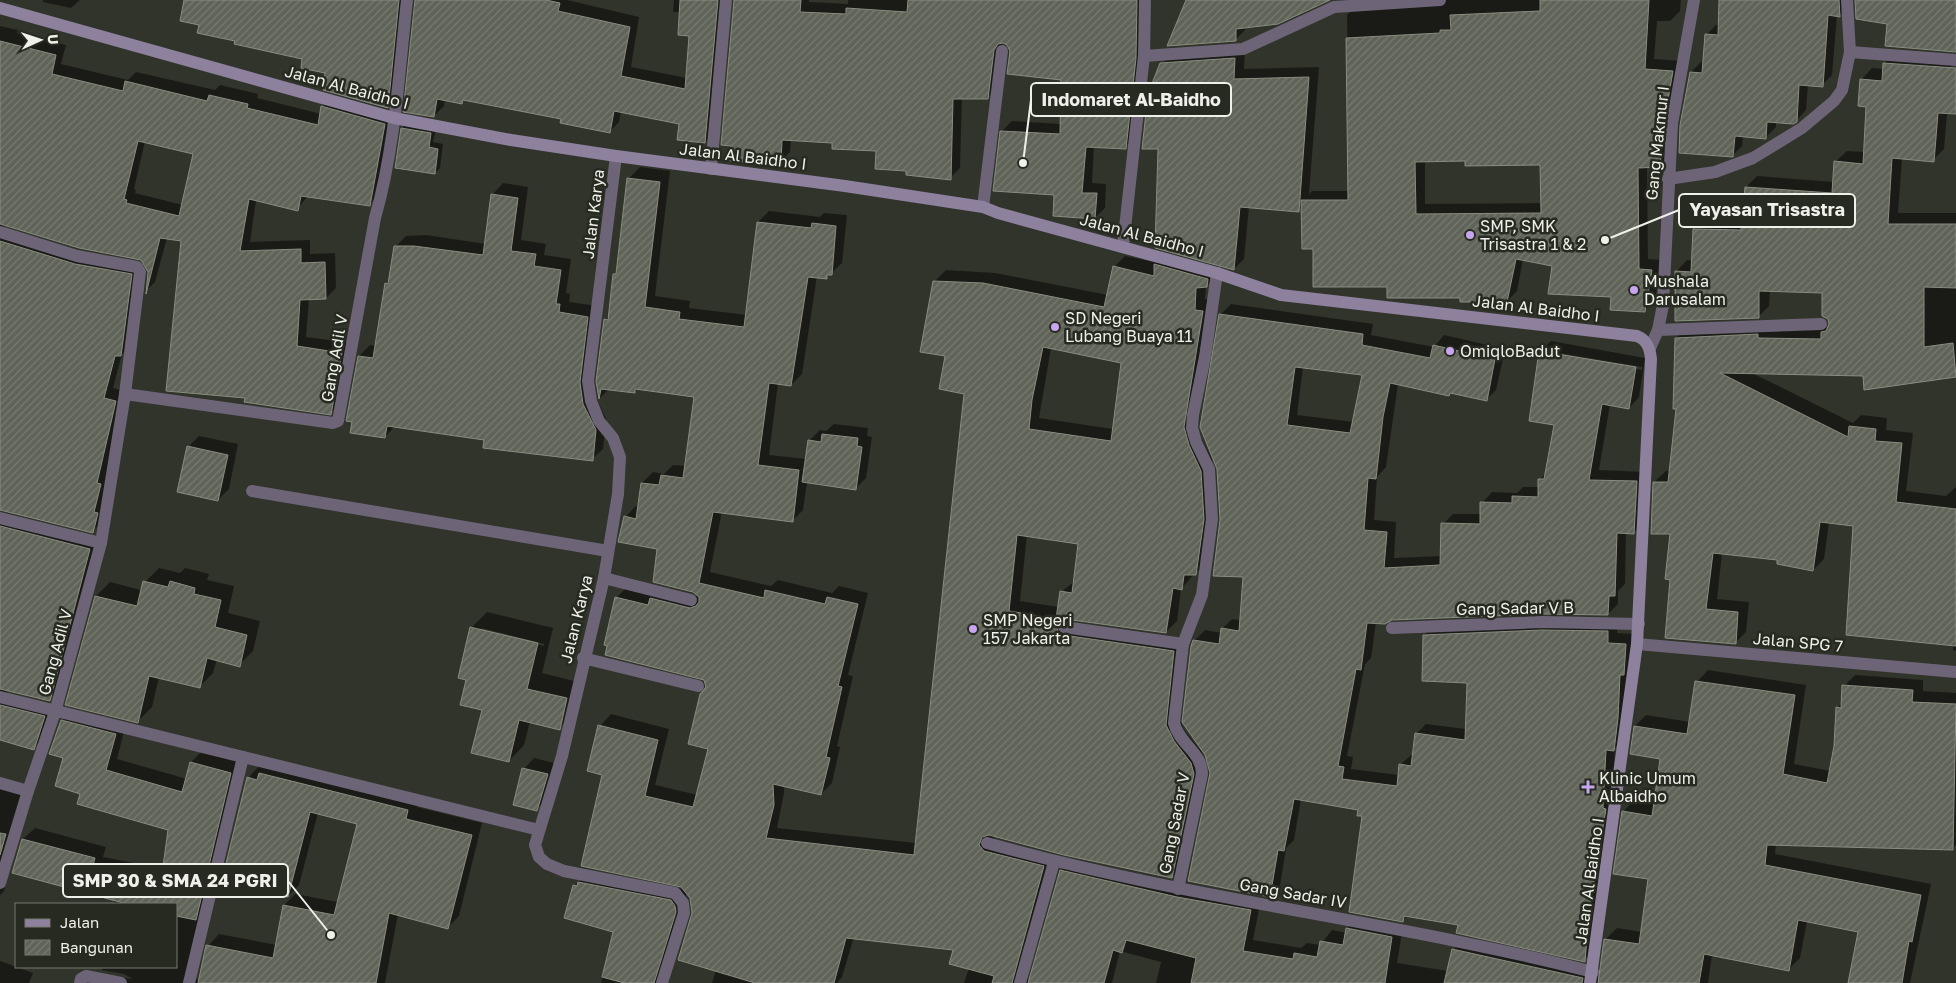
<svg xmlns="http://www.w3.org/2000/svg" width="1956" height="983" viewBox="0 0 1956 983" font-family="'Golos Text',sans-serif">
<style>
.shadow{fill:#0007;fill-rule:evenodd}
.building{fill:url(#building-hatch);stroke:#898d80;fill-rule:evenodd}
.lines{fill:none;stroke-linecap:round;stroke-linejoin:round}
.street{stroke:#6d6577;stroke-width:12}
.secondary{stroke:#8d819e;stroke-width:12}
.poi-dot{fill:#c7a6ef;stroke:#272a20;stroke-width:2}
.labels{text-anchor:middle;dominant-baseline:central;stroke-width:5;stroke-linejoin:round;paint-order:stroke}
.street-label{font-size:16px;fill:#eef0e9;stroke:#272a20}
.poi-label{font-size:16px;fill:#eef0e9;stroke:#272a20;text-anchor:start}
.leader{fill:none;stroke:#eef0e9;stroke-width:2}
.callout-dot{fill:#eef0e9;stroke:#272a20;stroke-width:2}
.callout{fill:#272a20;stroke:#eef0e9;stroke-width:2}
.callout-label{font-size:18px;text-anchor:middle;font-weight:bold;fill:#eef0e9}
</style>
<defs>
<pattern id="building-hatch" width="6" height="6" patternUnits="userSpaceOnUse" patternTransform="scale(1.25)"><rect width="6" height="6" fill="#606458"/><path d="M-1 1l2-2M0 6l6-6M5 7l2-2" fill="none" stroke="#777a70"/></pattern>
</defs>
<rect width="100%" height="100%" fill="#31342a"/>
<g class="shadow">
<polygon points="43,0 80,0 71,8 43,2"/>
<polygon points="185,0 407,0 397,96 387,106 304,58 237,40 200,24"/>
<polygon points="416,0 567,0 639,17 631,67 687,78 690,35 680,12 673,12 674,0 726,0 715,132 705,142 680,123 621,112 619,122 609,132 562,118 466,99 462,103 445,99 444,106 434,116"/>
<polygon points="735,0 809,0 809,2 848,4 848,0 1146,0 1135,137 1125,147 1094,146 1092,183 1106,184 1105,208 1095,218 1056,194 1002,131 1012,121 1061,124 1063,79 1011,51 1008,44 1003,42 997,88 987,98 962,98 960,168 950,178 908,170 878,150 834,142 791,139 790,152 780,162"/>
<polygon points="1187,0 1326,0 1245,26 1245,30 1235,40"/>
<path d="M1430,0h251l-1,11 -10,10h-13l-3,38 28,2 -13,95 -10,10h-12l1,93 13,1 -6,41 -11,10 -90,-46 -31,-6 -6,32 -10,10 -46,-4 -73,-12 -74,-37 -12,-41 -4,4 -49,-4 -5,52 -10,10 -78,-22 6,-183 10,-11 73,-5 -1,21 75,-2 -10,127 3,-3h38l-3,-176 10,-10zM1425,160h41l75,4 1,39 -117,1z"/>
<polygon points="1736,0 1849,0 1849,6 1839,16 1837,15 1832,75 1822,85 1808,84 1806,110 1796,121 1776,121 1776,127 1766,137 1743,136 1742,146 1732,156 1691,72 1701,62 1704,63 1706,35 1716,25 1734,26"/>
<path d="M0,26l18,4 -1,3 49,12 -5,19 67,16 8,-8 79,18 5,-5 38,9 -1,4 64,16 1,-7 10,-10 63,17 -16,81 -10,10 -61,-9 -11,13 -41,-9 -6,42 60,-2v14l25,-1 1,35 -10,10h-17l-3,39 46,6 -11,60 -11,10 -84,-16 -63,-157 -16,-2 -12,44 -8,8 2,-18 -7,-13 -142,-37 8,8 77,24 56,10 -10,81 -9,9 -9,34 12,3 -22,130 -10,10 -93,-22zM145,141l50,12 -12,52 -48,-12 1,-3 -2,-1z"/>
<polygon points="1896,52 1952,56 1944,149 1933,160 1902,158 1898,213 1956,213 1956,375 1865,389 1864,375 1752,373 1853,423 1861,415 1887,418 1886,430 1913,433 1906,491 1946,496 1956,487 1956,651 1953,650 1953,644 1855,525 1829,522 1824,559 1813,570 1779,559 1722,553 1717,599 1749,602 1746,632 1735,643 1672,579 1671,533 1654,482 1666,471 1671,471 1678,408 1676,338 1688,327 1827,328 1830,325 1824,292 1770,290 1769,306 1758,317 1676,272 1687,260 1693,261 1694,229 1705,218 1743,219 1746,187 1757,176 1834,182 1835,162 1847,151 1865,152 1868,106 1861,80 1872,68 1884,69 1885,63"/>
<polygon points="407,123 436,129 433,142 443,144 440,168 435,173 396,167 402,128"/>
<path d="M640,167l30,4 -15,125 35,5 -1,7 58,7 11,-93 11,-11 51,6 4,-4 23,2 -5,48 -16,15 -9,-2 -15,98 -11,11 -13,-2 -9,72 38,4 2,-18 11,-11 6,1 8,-7 34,4 -1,8 5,1 -6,41 -10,10 -49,-6 -4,28 -11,11 -70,-10 -12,61 61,14 7,-6 54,13 7,-7 29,7 -20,82 5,1 -16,70 3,1 -8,36 -11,11 -37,-9v8l-7,35 139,15 49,-450 -19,-38 -12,-73 12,-12 49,3 113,22 6,-28 11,-11 92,19 -11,11 -1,13 9,2 -19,115 4,18 13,25 3,48 -8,56 -13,11 -13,15 -4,32 -11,11 -98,-14 2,4 115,18 -8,74 7,16 18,22 2,10 -21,104 -11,11 -181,-43 5,6 59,15 -32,119 6,6h2l30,-109 11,-11 189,39 -8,41 48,8 6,-5 13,2 12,-15 15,3v-4l11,-11 45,8 -6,37 51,8 6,-22 11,-11 135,41 6,-40 11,-11 25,4 8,-54 -27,-66 11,-12 21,4 7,-46 -31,-5 4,-27 11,-11 44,7 7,-40 11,-12 98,15 -12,79 37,7 4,-25 2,-38 5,-5 2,-17 11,-11 68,5v11l33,2v152l-4,4 -176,-5 -1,10 156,30 -21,99h-61l10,-52 -52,-10 -7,37 -12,12 -76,-15 -4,28h-552l5,-21 -41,-11 -8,32h-148l5,-15 -14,-19 -101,-12 -12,40 -5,6h-125l4,-13 -23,-55 -2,-18 -5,-4 1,7 -22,68 5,12 -3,3h-66l14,-52 -41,-45 16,-15 92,18 -78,-115 -4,-48 11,-12 58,15 -14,56 43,10 12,-46 -3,-61 -2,-9 -89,-81 11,-11h35l38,10 -41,-49 -34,-31 11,-11h3l3,-23 11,-11 11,2 9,-9 13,1 10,-70 -57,-8 -5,4 -25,-3 -9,9 -3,-17 8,-61 5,-5 5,-40 2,-3 12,-94zM1051,348l72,14 -10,67 -74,-11zM1027,535l53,8 -5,38 -14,11 -2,15 -39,-6z"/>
<polygon points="503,183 528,187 521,240 546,244 544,255 571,259 566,293 570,294 569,302 598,306 590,370 594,393 606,419 603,449 592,459 485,439 395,426 385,437 348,420 359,356 370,345 376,346 386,284 390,280 395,247 406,236 426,235 486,244 493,194"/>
<path d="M1231,304l142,20 -2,11 63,12 10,-12 61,14 -9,41 -10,10 -35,-8 -2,3 -51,-11 -12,83 -9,10 -3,43 22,2 -2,36 48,-2 1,-32 10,-10h28l1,-11 10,-11 25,1 6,-6h16l1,-7 6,-7 9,-49 -25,-4 10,-69 11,-10 94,17 -6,39 -10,11 -19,-4 -11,66 47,2 -2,50 -10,10h-8l-1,52 -7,7v13l-10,10 -66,-1 -151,6 -15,3 -5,36 -6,6 -18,92 6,1 -2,12 48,6 1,-10 11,-10h2l3,-21 10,-10 40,5 2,-47 -44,-47 11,-10 183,-3 -1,11 19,1 -12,106 -9,8 -3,50 -18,152 -10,10 -124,-36 -52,-9 -6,6 -38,-106 -5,-6 -58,-10 -7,41 -8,8 -6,38 -10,10 -59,-123 -17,-132 11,-11 17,3v-4l10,-10 9,1 3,-44 -23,-56v-206zM1547,351l95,16v3l-95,-17zM1303,367l60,7 -9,48 -57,-7z"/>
<polygon points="199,436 238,444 229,489 218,500 188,447"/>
<polygon points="0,523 100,537 61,688 49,699 3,688 9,694 55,705 45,737 33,748 0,739"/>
<polygon points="159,568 180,573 185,568 209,574 207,580 234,586 228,613 260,621 253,651 239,665 217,659 213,673 199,687 159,677 152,707 138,721 67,704 96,596 110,582 141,590 145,582"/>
<path d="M487,612l66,16 -11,45 40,10 -7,30 -16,15 -29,-7 -6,24 -15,16 -41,-82 4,-52zM481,628l63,16v2l-63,-15z"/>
<polygon points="73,710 126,723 117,759 187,779 191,762 202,751 242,762 192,974 199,981 208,946 219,934 277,945 284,905 295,894 338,902 358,823 318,813 299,885 288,896 248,778 259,766 419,799 417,807 482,823 459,916 448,927 398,914 385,983 96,983 110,976 133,979 124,974 102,970 102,967 176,967 176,904 114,904 115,900 13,872 23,839 35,828 106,847 103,857 164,869 169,829 81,793 64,757 62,721"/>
<polygon points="534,758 558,764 547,799 536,810 524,769"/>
<polygon points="0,786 26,794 7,878 4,891 0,895"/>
<polygon points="0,961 33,973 29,983 0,983"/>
</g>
<g class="building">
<polygon points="184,0 399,0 388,108 323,90 325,73 301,68 302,59 234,44 235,41 197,33 199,25 180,21"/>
<polygon points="415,0 546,0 560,3 558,11 630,27 621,76 685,89 689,36 678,35 680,0 718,0 705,143 677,140 679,124 614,111 610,133 560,123 561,119 463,100 462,104 437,99 434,117 403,112"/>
<polygon points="734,0 801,0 800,12 846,14 846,8 907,12 908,0 1137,0 1136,58 1126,149 1086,147 1082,193 1097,193 1095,219 1053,216 1054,195 993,191 1000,131 1060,134 1061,80 1007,74 1010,51 1007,45 1003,43 998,44 994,50 988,99 953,99 951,180 906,175 906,171 875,169 876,151 832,149 832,143 782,140 781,164 730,161 731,146 721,145"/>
<polygon points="1186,0 1330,0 1278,24 1236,29 1236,41 1167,46"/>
<path d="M1540,0h109l-4,69 28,2 -9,52 -4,44 -22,1 1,101 13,1 -7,42 -35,-2 1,-13 -63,-3 4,-28 -36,-7 -9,43h-47v-4h-73v-11h-74v-38h-11l-1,-49h47l-2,-162 94,-5v-3h11l-1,-15 90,-4zM1465,161v5l75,-1 1,48 -125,1 -1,-52z"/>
<polygon points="1719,0 1839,0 1840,17 1828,15 1823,87 1799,85 1797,122 1793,124 1767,122 1766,139 1735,136 1733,157 1679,153 1680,125 1690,72 1702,73 1705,34 1718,35"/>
<polygon points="1855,0 1956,0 1956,52 1885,46 1887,24 1856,19"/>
<path d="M0,41l56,14 -4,19 71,17 2,-10 82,20 2,-6 39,9 -1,4 71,17 3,-19 64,18 -15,82 -69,-10 -3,15 -49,-12 -9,52 61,-2v14l24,-1 1,37 -26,1 -3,46 45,7 -11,62 -87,-13 1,-4 -79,-7 15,-150 -21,-3 -14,56 2,-22 -7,-12 -62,-12 -79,-24zM138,141l55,13 -14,62 -53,-13 1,-3 -3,-1z"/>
<polygon points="1235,58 1234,79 1309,77 1299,212 1240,207 1234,270 1155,248 1158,149 1142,149 1148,94 1160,63"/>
<polygon points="1883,63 1956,68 1956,114 1938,113 1934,162 1892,158 1888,224 1956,224 1956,288 1924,287 1924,347 1953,343 1956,377 1864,390 1863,376 1720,373 1848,437 1849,426 1876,429 1875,441 1902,443 1896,502 1956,509 1956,646 1846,635 1853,526 1820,522 1813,571 1777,564 1777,560 1713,553 1706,609 1738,612 1736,644 1665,638 1670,580 1665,579 1670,534 1651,534 1653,482 1668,482 1676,409 1673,409 1675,338 1758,334 1758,338 1821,339 1821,332 1826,331 1829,324 1828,319 1822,316 1822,293 1759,291 1759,318 1675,321 1675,271 1691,272 1693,229 1741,230 1745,187 1832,193 1834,161 1863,164 1866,107 1858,106 1860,79 1882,81"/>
<polygon points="401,128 431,133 429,147 438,149 435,174 395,168"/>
<path d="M627,178l33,4 -15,125 35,5 -1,7 65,8 13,-105 54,6 1,-5 24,3 -4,49h-5v4l-19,-2 -17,109 -22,-3 -11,82 41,5 -6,52 -80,-10 -14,71 65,15 1,-8 60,14 2,-7 31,7 -20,82 4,1 -16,70 4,1 -9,37 -48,-11 1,21 -8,33 148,17 50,-461 -25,-5 6,-33 -25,-4 13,-71 50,2 121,24 9,-41 41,10v-12l54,15 -1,8 -11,1 -1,22 8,1 -19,116 5,18 12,26 3,48 -8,56h-12l-2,15 -9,-2 -7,45 -101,-14 -7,3 -2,4 3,7 4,2 111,16 -8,74 8,16 17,22 3,11 -22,104 -108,-23 -75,-20 -7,2 -3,8 5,6 60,15 -32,117h-20l2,-7 -45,-12 4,-14 -107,-12 -12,45h-79l-77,-23 14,-47 -2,-15 -9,-11 -100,-21 21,-91 -15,-4 11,-46 60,15 -13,56 48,11 15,-58 -20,-5 12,-50 6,-7 -2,-7 -99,-25 2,-9 -3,-1 11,-48 33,8 2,-7 40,10 6,-2 3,-4v-5l-6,-5 -40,-10 4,-33 -39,-7 6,-26 12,3 5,-36 18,2 2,-10 22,3 11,-81 -59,-8v4l-34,-4 -2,10 -3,-18 8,-62 4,1 5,-46h3zM1043,347l78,16 -10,78 -82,-12 3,-29zM1017,535l61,9 -6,49 -12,-2 -4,28 -47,-8z"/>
<polygon points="491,194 518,198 511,251 536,254 534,266 561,270 556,304 560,304 559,312 588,317 580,382 583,404 596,430 593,461 483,448 484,440 387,426 385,438 350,433 352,422 346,421 358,356 373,358 385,283 388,284 394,246 414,246 483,255"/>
<polygon points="0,241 75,264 132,274 121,356 115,356 104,398 116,401 97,483 101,484 94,512 98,513 93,533 0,510"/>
<path d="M1219,314l144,20 -1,11 68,13 3,-13 62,14 -8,42 -37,-8 -1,3 -59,-13 -7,34 -7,62 -8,-1 -4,52 23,2 -3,36 56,-3 1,-42 39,1v-22l32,1v-7l26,1v-18h6l10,-54 -25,-4 10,-70 97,16 -7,42 -27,-5 -13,76 48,1 -3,53 -17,-1 -2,63h-6l-1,19 -66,-1 -150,6 -7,4 -18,-1 -6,47 -5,-1 -18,97 6,1 -2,12 55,7 2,-22 12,2 4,-33 50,7 2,-57 -45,-2 1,-46 119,-5 66,1v12l18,1 -2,31h-4l-2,43 -4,33 -8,-1 -3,58 3,1 -17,102 -4,51 -129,-29 2,-8 -54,-9 -1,6 -54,-10 13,-96h-5l1,-6 -64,-11 -10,52 -6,-1 -8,47 -82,-16 22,-108 -5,-18 -23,-33 9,-76 2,-6 26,4 2,-16 18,3 4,-54 -30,-1 7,-56 -3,-51 -17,-42zM1295,367l67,8 -12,58 -63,-8z"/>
<polygon points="822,434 858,438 857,446 862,447 856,490 802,482 808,440 821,442"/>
<polygon points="187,446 228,455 218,501 177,492"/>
<polygon points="0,526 90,549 50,701 0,689"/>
<polygon points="143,581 168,587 170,581 195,588 194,594 221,600 215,627 247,635 240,667 207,658 200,688 149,676 138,723 65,705 95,596 137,606"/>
<polygon points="470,627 538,643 527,689 567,698 560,730 519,720 509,762 471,753 482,710 460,705 466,680 458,678"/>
<polygon points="1695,681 1795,695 1783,774 1827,783 1834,746 1836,707 1841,708 1842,685 1913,690 1912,702 1956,704 1953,850 1767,845 1765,865 1921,895 1912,942 1909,941 1902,983 1848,983 1858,932 1798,920 1789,971 1704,954 1699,983 1598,983 1604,939 1639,944 1648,879 1613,874 1622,811 1652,816 1660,759 1630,754 1634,726 1687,734"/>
<polygon points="0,705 45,716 34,750 0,740"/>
<polygon points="61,720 116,734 106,770 182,792 190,762 231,773 196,920 176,916 176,904 127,904 12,873 22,839 95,858 92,869 161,881 168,830 77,804 80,794 55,786 63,758 49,754"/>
<polygon points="522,768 548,774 537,811 513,805"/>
<polygon points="259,773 408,810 406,819 472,835 448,929 389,913 376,983 198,983 206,945 273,958 283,905 334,915 357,824 310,812 288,897 222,880 247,777 257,780"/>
<polygon points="0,833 6,834 0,855"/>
<polygon points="1060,870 1177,897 1251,910 1243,951 1293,959 1294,953 1317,957 1320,941 1343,945 1346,928 1392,937 1385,983 1191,983 1196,958 1126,940 1122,953 1113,950 1104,983 1028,983"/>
<polygon points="578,882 671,900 675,906 676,912 654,983 624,983 602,977 613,932 564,918 573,885 577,886"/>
<polygon points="1452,949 1583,978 1582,983 1444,983"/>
</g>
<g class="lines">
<g class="street">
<polyline points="1850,52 1956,60"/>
<polyline points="1144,56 1243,49 1334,7 1440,0"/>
<polyline points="616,156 588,381 591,401 599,421 613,438 620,457 618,494 604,578 562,756 535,845 539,857 547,864 564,871 675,893 683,903 684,913 662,983"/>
<polyline points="711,169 726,0"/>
<polyline points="1668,179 1715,172 1753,158 1802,128 1834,101 1842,90 1850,52 1847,0"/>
<polyline points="983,207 1002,51"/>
<polyline points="0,232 77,256 137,267 140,272 125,394 101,543 55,712 28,791 0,883"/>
<polyline points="1123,246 1144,56 1145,0"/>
<polyline points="1658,330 1821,324"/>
<polyline points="1650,348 1658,330 1663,305 1672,124 1694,0"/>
<path d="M125,394l208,29 5,-2 37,-203c20,-70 24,-146 32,-218"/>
<polyline points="252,491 608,551"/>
<polyline points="0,518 101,543"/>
<polyline points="604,578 691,600"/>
<polyline points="1064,627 1183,644"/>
<polyline points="1392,628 1542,622 1639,624"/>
<polyline points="1637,644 1956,672"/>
<polyline points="583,658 698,686"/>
<polyline points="0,697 539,830"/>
<polyline points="0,783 28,791"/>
<path d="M987,843c200,56 406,78 606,129"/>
<path d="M1178,889l24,-115c0,-22 -23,-30 -28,-51l9,-79 19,-49 10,-76 -3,-50 -13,-27 -4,-14 1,-13 12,-58 12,-84"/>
<polyline points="80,983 81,979 86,976 121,983"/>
<polyline points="189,983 243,757"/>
<polyline points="1020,983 1054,862"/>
</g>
<path class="secondary" d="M0,8l394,110 117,22 105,16 229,30 138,21 15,6 219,60 64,22 356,41c10,4 13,12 14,23l-14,285 -47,339"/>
</g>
<g class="poi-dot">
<circle cx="1470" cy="235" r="5"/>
<circle cx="1634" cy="290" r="5"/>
<circle cx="1055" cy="327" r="5"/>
<circle cx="1450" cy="351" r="5"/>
<circle cx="973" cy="629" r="5"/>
<path d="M1585.5 779.5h5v5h5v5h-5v5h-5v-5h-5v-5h5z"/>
</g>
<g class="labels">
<g class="street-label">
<text transform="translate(347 87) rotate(15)">Jalan Al Baidho I</text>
<text transform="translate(1657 143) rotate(-84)">Gang Makmur I</text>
<text transform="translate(743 156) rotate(7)">Jalan Al Baidho I</text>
<text transform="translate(593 214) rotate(-83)">Jalan Karya</text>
<text transform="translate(1142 235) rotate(15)">Jalan Al Baidho I</text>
<text transform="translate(1536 308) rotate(7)">Jalan Al Baidho I</text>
<text transform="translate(334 358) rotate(-80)">Gang Adil V</text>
<text transform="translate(1515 608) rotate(-1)">Gang Sadar V B</text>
<text transform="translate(576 619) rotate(-76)">Jalan Karya</text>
<text transform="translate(1798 642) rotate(5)">Jalan SPG 7</text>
<text transform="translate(55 652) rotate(-75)">Gang Adil V</text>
<text transform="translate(1174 823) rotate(-79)">Gang Sadar V</text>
<text transform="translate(1589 881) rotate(-82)">Jalan Al Baidho I</text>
<text transform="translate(1293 893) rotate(10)">Gang Sadar IV</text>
</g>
<g class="poi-label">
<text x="1480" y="226">SMP, SMK<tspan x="1480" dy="18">Trisastra 1 &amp; 2</tspan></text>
<text x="1644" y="281">Mushala<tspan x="1644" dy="18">Darusalam</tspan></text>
<text x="1065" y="318">SD Negeri<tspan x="1065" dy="18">Lubang Buaya 11</tspan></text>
<text x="1460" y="351">OmiqloBadut</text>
<text x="983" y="620">SMP Negeri<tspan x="983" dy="18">157 Jakarta</tspan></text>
<text x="1599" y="778">Klinic Umum<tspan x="1599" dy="18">Albaidho</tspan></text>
</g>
</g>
<path class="leader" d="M1023 163L1031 100M1605 240L1679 210M331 935L288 881"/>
<g class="callout-dot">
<circle cx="1023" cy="163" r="5"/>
<circle cx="1605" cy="240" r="5"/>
<circle cx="331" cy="935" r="5"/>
</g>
<g class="callout">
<rect x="1031" y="83" width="200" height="33" rx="5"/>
<rect x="1679" y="194" width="176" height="33" rx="5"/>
<rect x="63" y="864" width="225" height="33" rx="5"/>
</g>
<g class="callout-label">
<text x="1131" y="106">Indomaret Al-Baidho</text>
<text x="1767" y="216">Yayasan Trisastra</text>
<text x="175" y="887">SMP 30 &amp; SMA 24 PGRI</text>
</g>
<rect x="15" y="903" width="162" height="65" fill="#272a20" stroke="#777970"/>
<rect x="25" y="919" width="25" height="8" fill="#8d819e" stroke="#777970"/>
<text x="60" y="928" font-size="15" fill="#eef0e9">Jalan</text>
<rect x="25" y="940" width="25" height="15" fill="url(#building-hatch)" stroke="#777970"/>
<text x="60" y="953" font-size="15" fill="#eef0e9">Bangunan</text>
<g transform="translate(40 40) rotate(87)" stroke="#272a20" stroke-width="4" paint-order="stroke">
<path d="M0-4L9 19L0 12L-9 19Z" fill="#eef0e9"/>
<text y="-8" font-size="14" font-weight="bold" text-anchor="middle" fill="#eef0e9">U</text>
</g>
</svg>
